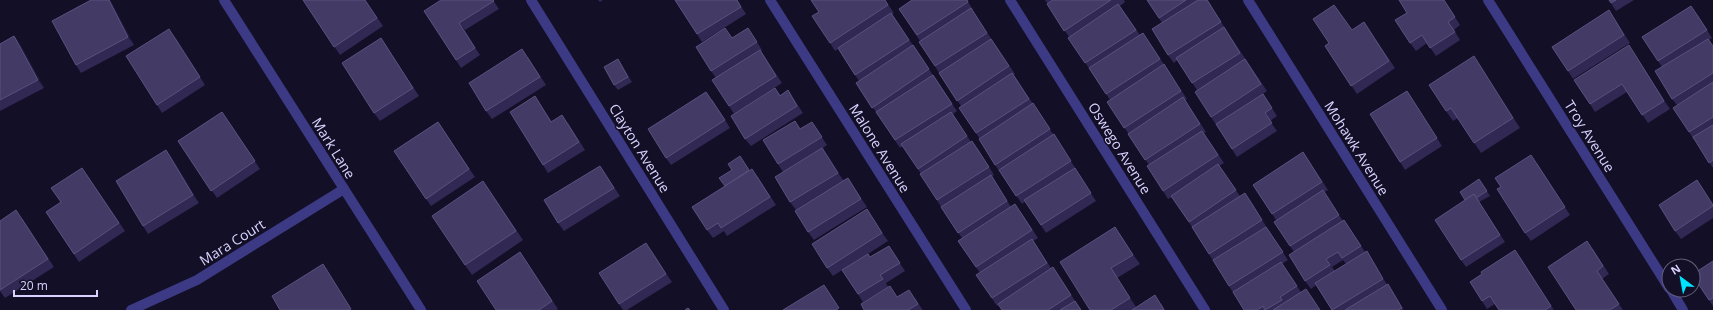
<svg xmlns="http://www.w3.org/2000/svg" width="1713" height="310" viewBox="0 0 1713 310" font-family="'Open Sans',sans-serif">
<style>
.lines{fill:none;stroke-linecap:round;stroke-linejoin:round}
.street{stroke:#3d3a85;stroke-width:10}
.wall{fill:#312854;fill-rule:evenodd}
.shaded-wall{fill:#1d163a}
.building{fill:#433a66;stroke:#5a527e}
.labels{text-anchor:middle;dominant-baseline:central;stroke-width:3;stroke-linejoin:round;paint-order:stroke}
.street-label{font-size:14px;fill:#d9d4ff;stroke:#130f26}
</style>
<rect width="100%" height="100%" fill="#130f26"/>
<g class="lines">
<g class="street">
<polyline points="224,0 421,310"/>
<polyline points="531,0 724,310"/>
<polyline points="770,0 966,310"/>
<polyline points="1010,0 1205,310"/>
<polyline points="1248,0 1442,310"/>
<polyline points="1488,0 1669,288"/>
<polyline points="1671,290 1683,310"/>
<polyline points="131,310 197,280 344,189"/>
</g>
</g>
<g class="wall">
<polygon points="91,0 110,0 134,45 81,73 76,65"/>
<polygon points="303,0 365,0 383,26 340,55"/>
<polygon points="493,0 499,9 465,30 480,55 461,68 424,11"/>
<polygon points="598,0 603,0 600,2"/>
<polygon points="675,0 737,0 746,14 702,42"/>
<polygon points="811,0 885,0 894,13 892,14 957,111 953,114 971,142 978,149 994,175 992,176 1011,207 1021,212 1038,238 1033,241 1051,268 1053,267 1081,310 1002,310 999,305 997,306 976,275 980,273 958,241 962,238 941,207 921,174 903,146 900,148 878,115 856,83 859,81 838,49 835,51 830,43 819,12"/>
<polygon points="912,0 967,0 973,10 972,10 1015,74 1014,75 1033,104 1055,137 1076,169 1075,169 1096,201 1046,233 1025,201 1022,204 995,165 980,139 959,108 961,106 939,73 920,41 899,9"/>
<polygon points="1045,0 1124,0 1125,2 1120,6 1140,35 1143,33 1187,99 1185,100 1206,132 1204,133 1224,163 1219,166 1240,196 1251,201 1267,228 1288,260 1282,264 1301,292 1312,297 1320,310 1244,310 1192,227 1172,197 1168,199 1163,191 1149,165 1128,134 1128,133 1107,102 1110,100 1091,71 1068,38 1069,37 1047,4 1047,3"/>
<polygon points="1147,0 1208,0 1226,30 1267,91 1263,94 1277,116 1270,121 1277,131 1237,157 1211,117 1197,90 1177,60 1174,63 1168,55 1162,23"/>
<polygon points="1444,0 1460,25 1454,30 1460,40 1436,56 1427,43 1416,51 1410,43"/>
<polygon points="1609,0 1634,0 1616,11"/>
<polygon points="1697,14 1712,38 1709,40 1713,46 1713,168 1695,140 1694,140 1689,132 1677,105 1672,99 1662,67 1658,61"/>
<polygon points="1614,18 1630,43 1573,79 1568,71"/>
<polygon points="1364,22 1395,68 1357,94 1325,46 1352,30"/>
<polygon points="748,28 762,50 761,51 782,83 734,114 729,106 716,78 711,71 732,38"/>
<polygon points="14,36 20,44 44,88 0,111 0,44"/>
<polygon points="175,37 205,85 162,113 157,105"/>
<polygon points="381,38 419,96 380,121 374,113"/>
<polygon points="1634,53 1670,109 1648,123 1627,92 1595,112 1590,104"/>
<polygon points="528,57 546,85 492,119 486,111"/>
<polygon points="621,64 632,82 618,90 614,85"/>
<polygon points="1480,66 1520,128 1481,153 1458,118 1453,121 1446,111"/>
<polygon points="775,88 780,95 788,90 803,113 751,146 745,139"/>
<polygon points="1407,91 1442,146 1405,170 1400,162"/>
<polygon points="712,99 730,128 671,165 666,158"/>
<polygon points="540,104 552,122 568,123 585,150 548,173 543,165"/>
<polygon points="222,112 260,169 217,198 178,141"/>
<polygon points="438,122 475,177 431,206 394,151"/>
<polygon points="817,130 827,145 823,148 843,180 848,178 867,207 814,240 808,232 796,210 790,202 783,172 778,164"/>
<polygon points="166,150 172,158 199,203 148,234 143,226"/>
<path d="M1303,152l25,38 -4,2 19,29 1,-1 21,32 7,7 15,25h1l5,8 11,18h-72l-16,-25 -5,4 -6,-8 -11,-29 -4,-6 -14,-26 -23,-35zM1343,260l3,4 -11,7 -3,-4z"/>
<polygon points="740,156 750,171 758,177 776,205 727,236 724,231 713,238 707,230 732,170"/>
<polygon points="1537,163 1570,215 1531,241 1525,233"/>
<polygon points="600,166 620,196 564,231 558,223"/>
<polygon points="82,168 125,231 79,262 46,212 61,202"/>
<polygon points="1479,179 1490,196 1479,202 1505,242 1466,267 1461,260 1465,200"/>
<polygon points="490,191 523,240 472,275 465,265"/>
<polygon points="1713,205 1713,218 1681,239 1675,231"/>
<polygon points="872,217 888,241 868,254 870,257 889,246 905,271 886,283 888,287 863,302 842,270 833,276 827,268"/>
<polygon points="22,218 54,267 5,298 0,291 0,221"/>
<polygon points="1115,227 1140,264 1117,278 1136,307 1161,303 1165,310 1090,310"/>
<polygon points="1593,249 1609,274 1602,279 1623,310 1576,310"/>
<polygon points="652,251 672,282 627,310 623,310 619,304"/>
<polygon points="520,252 558,309 556,310 496,310"/>
<polygon points="1521,258 1554,310 1499,310 1495,304 1487,309 1482,301"/>
<polygon points="1713,261 1713,306 1693,276"/>
<polygon points="898,297 915,298 922,309 923,310 864,310"/>
</g>
<g class="shaded-wall">
<polygon points="109,0 110,0 134,45 128,37"/>
<polygon points="459,23 465,30 480,55 475,48"/>
<polygon points="169,29 175,37 205,85 200,77"/>
<polygon points="14,36 20,44 44,88 38,80"/>
<polygon points="1629,45 1634,53 1670,109 1664,101"/>
<polygon points="822,148 828,155 844,181 838,173"/>
<polygon points="166,150 172,158 199,203 193,195"/>
<polygon points="848,178 853,186 867,207 861,199"/>
<polygon points="1323,190 1329,198 1344,223 1339,215"/>
<polygon points="1245,193 1251,201 1268,228 1262,220"/>
<polygon points="867,209 872,217 888,241 882,233"/>
<polygon points="1115,227 1122,237 1140,264 1133,255"/>
<polygon points="646,243 652,251 672,282 666,274"/>
<polygon points="1515,250 1521,258 1554,310 1551,306"/>
<polygon points="1367,251 1372,259 1389,287 1383,279"/>
<polygon points="1388,284 1393,292 1404,310 1402,308"/>
</g>
<g class="building">
<polygon points="91,0 109,0 128,37 76,65 52,21"/>
<polygon points="303,0 365,0 377,18 334,47"/>
<polygon points="441,0 493,0 494,1 459,23 475,48 456,60 424,11"/>
<polygon points="675,0 737,0 741,7 697,34"/>
<polygon points="811,0 885,0 888,5 830,43 812,16 819,12"/>
<polygon points="912,0 967,0 968,2 917,35 899,9"/>
<polygon points="1053,0 1111,0 1064,31 1047,4"/>
<polygon points="1147,0 1186,0 1159,18"/>
<polygon points="1198,0 1207,0 1221,22 1168,55 1152,29"/>
<polygon points="1399,0 1444,0 1455,17 1448,22 1455,32 1430,48 1422,35 1410,43 1395,20 1407,13"/>
<polygon points="1609,0 1616,0 1611,3"/>
<polygon points="1118,4 1136,30 1085,63 1068,38"/>
<polygon points="1334,5 1352,30 1364,22 1389,61 1351,86 1325,46 1329,43 1313,19"/>
<polygon points="1691,6 1707,30 1658,61 1642,37"/>
<polygon points="971,8 987,33 935,66 919,42"/>
<polygon points="1609,10 1624,35 1568,71 1552,47"/>
<polygon points="891,13 909,40 855,75 838,48"/>
<polygon points="1224,27 1240,53 1192,83 1176,58"/>
<polygon points="725,28 732,38 748,28 757,42 711,71 696,47"/>
<polygon points="169,29 200,77 157,105 126,56"/>
<polygon points="1143,33 1160,59 1106,94 1089,68"/>
<polygon points="14,36 38,80 0,100 0,44"/>
<polygon points="381,38 413,88 374,113 342,63"/>
<polygon points="991,39 1009,66 957,101 939,73"/>
<polygon points="1708,39 1713,46 1713,73 1672,99 1655,71"/>
<polygon points="913,45 929,69 872,108 856,83"/>
<polygon points="1629,45 1664,101 1642,115 1622,84 1590,104 1574,80"/>
<polygon points="522,49 540,77 486,111 469,83"/>
<polygon points="760,50 776,76 729,106 712,80"/>
<polygon points="1474,56 1513,118 1474,143 1451,108 1446,111 1429,85"/>
<polygon points="618,59 628,77 614,85 604,67"/>
<polygon points="1245,59 1261,84 1211,117 1195,92"/>
<polygon points="1164,64 1181,91 1124,128 1107,102"/>
<polygon points="1012,73 1029,99 976,133 959,108"/>
<polygon points="933,75 952,104 895,140 876,112"/>
<polygon points="1713,82 1713,117 1689,132 1673,108"/>
<polygon points="775,88 780,96 788,90 797,106 745,139 731,116"/>
<polygon points="1407,91 1437,138 1400,162 1370,114"/>
<polygon points="706,92 725,120 666,158 648,129"/>
<polygon points="1263,94 1272,108 1265,113 1272,123 1232,149 1216,124"/>
<polygon points="535,96 551,122 562,115 579,142 543,165 510,112"/>
<polygon points="1183,97 1200,124 1145,160 1128,134"/>
<polygon points="1033,103 1050,129 995,165 979,139"/>
<polygon points="222,112 255,161 211,191 178,141"/>
<polygon points="951,112 967,136 918,169 901,144"/>
<polygon points="795,121 800,129 812,122 822,137 778,164 763,140"/>
<polygon points="438,122 469,169 426,199 394,151"/>
<polygon points="1713,125 1713,160 1709,163 1693,137"/>
<polygon points="1202,131 1218,155 1163,191 1147,166"/>
<polygon points="1054,134 1071,161 1016,196 999,170"/>
<polygon points="972,141 989,167 937,200 920,174"/>
<polygon points="822,148 838,173 790,202 775,177"/>
<polygon points="166,150 193,195 143,226 116,181"/>
<polygon points="1303,152 1322,182 1272,214 1253,185"/>
<polygon points="1531,155 1565,207 1525,233 1497,189 1501,187 1495,178"/>
<polygon points="740,156 749,170 725,186 719,178 732,170 728,164"/>
<polygon points="1218,164 1236,190 1189,222 1171,196"/>
<polygon points="600,166 614,188 558,223 544,200"/>
<polygon points="82,168 119,223 74,254 46,212 61,202 51,188"/>
<polygon points="1075,168 1091,193 1041,225 1024,200"/>
<polygon points="752,169 770,197 721,228 718,223 707,230 692,207"/>
<polygon points="991,175 1007,201 958,233 941,207"/>
<polygon points="848,178 861,199 808,232 795,211"/>
<polygon points="1479,179 1487,191 1476,198 1474,194 1465,200 1460,192"/>
<polygon points="1697,180 1713,205 1713,206 1675,231 1659,205"/>
<polygon points="483,181 516,231 465,265 432,216"/>
<polygon points="1323,190 1339,215 1290,246 1274,222"/>
<polygon points="1245,193 1262,220 1209,254 1192,227"/>
<polygon points="1474,194 1500,235 1461,260 1435,220"/>
<polygon points="1015,204 1032,230 976,267 958,241"/>
<polygon points="867,209 882,233 827,268 812,244"/>
<polygon points="16,210 48,259 0,290 0,221"/>
<polygon points="1344,220 1361,246 1342,258 1338,252 1326,259 1330,265 1305,281 1289,255"/>
<polygon points="1115,227 1133,255 1111,268 1130,298 1111,310 1090,310 1060,262"/>
<polygon points="1266,227 1283,252 1229,286 1213,260"/>
<polygon points="1032,239 1047,263 992,298 976,275"/>
<polygon points="1587,241 1603,266 1597,271 1619,304 1610,310 1576,310 1548,267"/>
<polygon points="646,243 666,274 619,304 599,273"/>
<polygon points="889,246 900,263 880,275 883,279 858,294 842,270 868,254 870,257"/>
<polygon points="1515,250 1551,306 1545,310 1499,310 1490,296 1482,301 1470,282 1482,274 1481,272"/>
<polygon points="1367,251 1383,279 1332,310 1315,283"/>
<polygon points="520,252 552,301 539,310 496,310 477,281"/>
<polygon points="1713,261 1713,298 1709,300 1693,276 1693,274"/>
<polygon points="1281,262 1297,286 1280,297 1282,300 1265,310 1263,306 1257,310 1244,310 1233,292"/>
<polygon points="323,264 351,309 349,310 280,310 272,296"/>
<polygon points="1053,267 1071,295 1048,310 1002,310 998,304"/>
<polygon points="1388,284 1402,308 1398,310 1345,310"/>
<polygon points="824,285 839,308 836,310 783,310"/>
<polygon points="890,286 897,297 909,290 918,304 908,310 864,310 861,304"/>
<polygon points="1306,289 1320,310 1273,310"/>
<polygon points="1155,295 1164,310 1132,310"/>
<polygon points="1075,301 1081,310 1060,310"/>
<polygon points="688,308 690,310 685,310"/>
</g>
<g class="labels">
<g class="street-label">
<text transform="translate(1590 136) rotate(58)">Troy Avenue</text>
<text transform="translate(334 148) rotate(58)">Mark Lane</text>
<text transform="translate(640 148) rotate(58)">Clayton Avenue</text>
<text transform="translate(880 148) rotate(58)">Malone Avenue</text>
<text transform="translate(1120 148) rotate(58)">Oswego Avenue</text>
<text transform="translate(1357 148) rotate(58)">Mohawk Avenue</text>
<text transform="translate(232 242) rotate(-32)">Mara Court</text>
</g>
</g>
<g transform="translate(1681 278) rotate(328)"><circle r="19" fill="#130f26" stroke="#625e7d"/>
<path d="M0-3L7 15L0 10L-7 15Z" fill="#00e5ff"/>
<text y="-6" font-size="11" font-weight="bold" text-anchor="middle" fill="#d9d4ff">N</text>
</g>
<path d="M14 290v6h83v-6" fill="none" stroke="#d9d4ff" stroke-width="2"/>
<text x="20" y="290" font-size="12" fill="#d9d4ff" stroke="#130f26" stroke-width="3" paint-order="stroke">20 m</text>
</svg>
